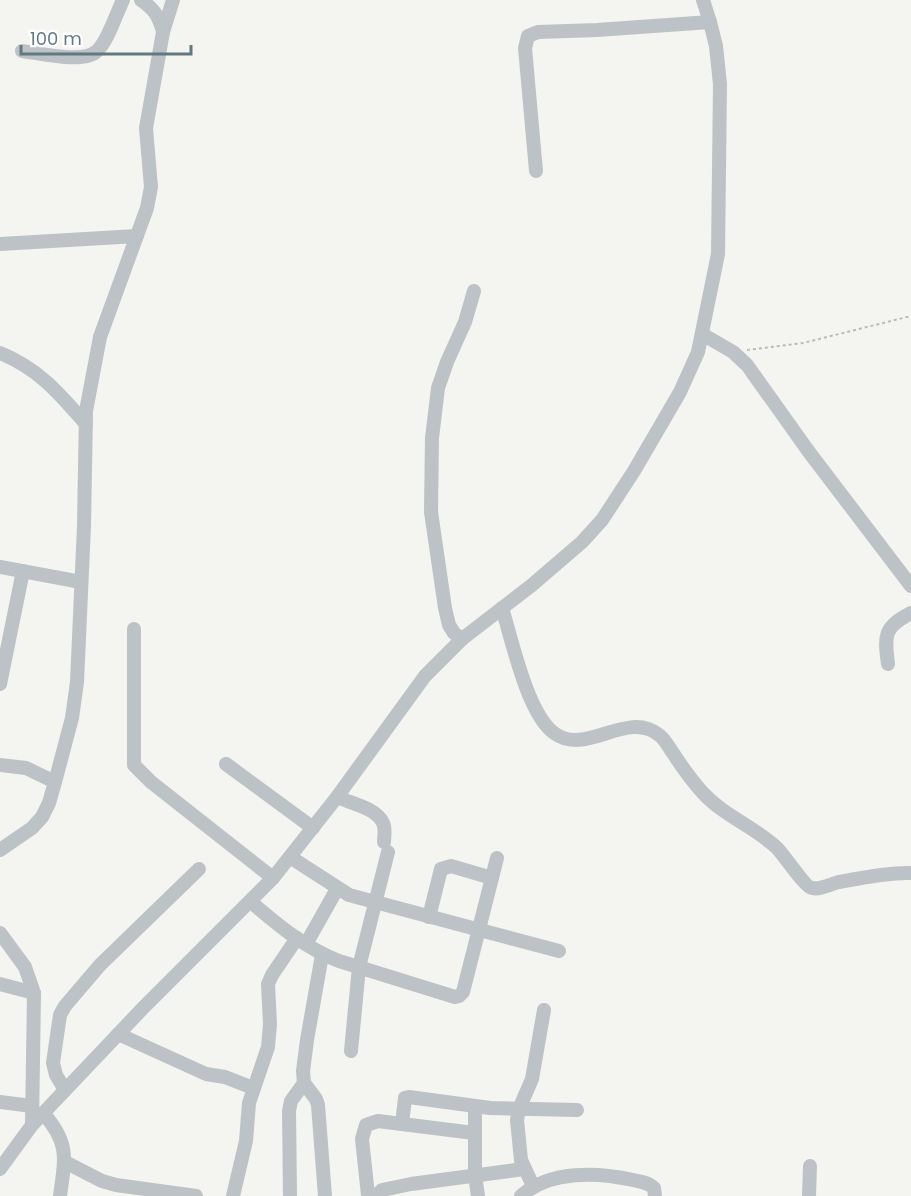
<svg xmlns="http://www.w3.org/2000/svg" width="911" height="1196" viewBox="0 0 911 1196" font-family="Poppins,sans-serif">
<style>
.lines{fill:none;stroke-linecap:round;stroke-linejoin:round}
.path{stroke:#b6bbbc;stroke-width:2;stroke-dasharray:3 3;stroke-linecap:butt}
.minor{stroke:#bcc2c5;stroke-width:14}
</style>
<rect width="100%" height="100%" fill="#f4f4f0"/>
<g class="lines">
<polyline class="path" points="747,350 803,343 911,316"/>
<g class="minor">
<polyline points="163,32 173,0"/>
<path d="M22,51c17,2 62,13 75,0 11,-10 19,-37 26,-51"/>
<polyline points="536,171 525,48 528,36 538,32 597,30 710,22"/>
<polyline points="0,244 137,236"/>
<polyline points="702,334 733,352 747,365 809,452 911,586"/>
<path d="M0,353c39,16 59,40 86,71"/>
<polyline points="0,567 81,582"/>
<path d="M502,608c10,32 25,105 52,125 32,24 73,-24 105,2 6,4 10,13 14,18 9,14 19,28 30,40 21,23 52,34 74,55 7,7 28,39 35,40 8,2 19,-4 27,-6 21,-4 50,-10 72,-9"/>
<polyline points="134,629 134,765 151,782 273,878"/>
<polyline points="462,639 454,633 449,625 445,608 431,512 432,438 438,388 447,362 465,322 474,291"/>
<path d="M888,664c-4,-29 -4,-37 23,-51"/>
<polyline points="0,684 23,571"/>
<polyline points="226,764 313,828"/>
<polyline points="0,765 26,768 55,782"/>
<path d="M337,797c13,6 40,11 46,26 3,6 1,13 1,19"/>
<path d="M0,850l32,-22 10,-11 7,-14 6,-21 17,-64 5,-36 7,-156 2,-115 14,-74 47,-129 4,-21 -5,-59 17,-96c-4,-16 -9,-23 -22,-32"/>
<polyline points="290,857 349,895 559,951"/>
<path d="M251,902c27,23 54,46 88,59l116,36 4,-1 4,-4 34,-134"/>
<polyline points="429,917 441,869 451,866 492,878"/>
<polyline points="0,933 25,967 34,993 32,1125"/>
<polyline points="306,944 337,889"/>
<polyline points="322,955 307,1040 303,1071 304,1083 316,1099 318,1105 325,1196"/>
<polyline points="0,984 34,993"/>
<polyline points="118,1034 206,1074 225,1077 253,1088"/>
<polyline points="351,1051 359,967 388,852"/>
<polyline points="65,1090 56,1075 53,1063 60,1015 65,1006 100,965 199,869"/>
<polyline points="0,1102 32,1106"/>
<polyline points="475,1107 475,1175 478,1196"/>
<path d="M43,1113c27,30 22,46 17,83"/>
<polyline points="402,1124 405,1098 409,1097 490,1108 577,1110"/>
<polyline points="65,1162 102,1181 116,1185 196,1196"/>
<polyline points="0,1169 32,1125 143,1008 273,878 337,797 425,676 462,639 532,585 582,542 602,520 634,471 680,392 698,352 718,254 720,84 716,46 710,22 703,0"/>
<polyline points="533,1186 521,1160 517,1120 519,1109 532,1079 544,1010"/>
<polyline points="368,1195 362,1139 366,1125 378,1121 474,1133"/>
<polyline points="233,1196 246,1141 249,1103 268,1047 270,1024 268,984 272,975 297,938"/>
<polyline points="290,1196 289,1111 291,1101 304,1083"/>
<polyline points="376,1196 382,1190 411,1184 524,1169"/>
<path d="M521,1196c29,-26 77,-24 112,-16 8,2 15,2 21,8l1,8"/>
<polyline points="809,1196 810,1166"/>
</g>
</g>
<path d="M21 45v9h170v-9" fill="none" stroke="#627982" stroke-width="3"/>
<text x="30" y="45" font-size="18" fill="#627982" stroke="#ffffff" stroke-width="4.5" paint-order="stroke">100 m</text>
</svg>
